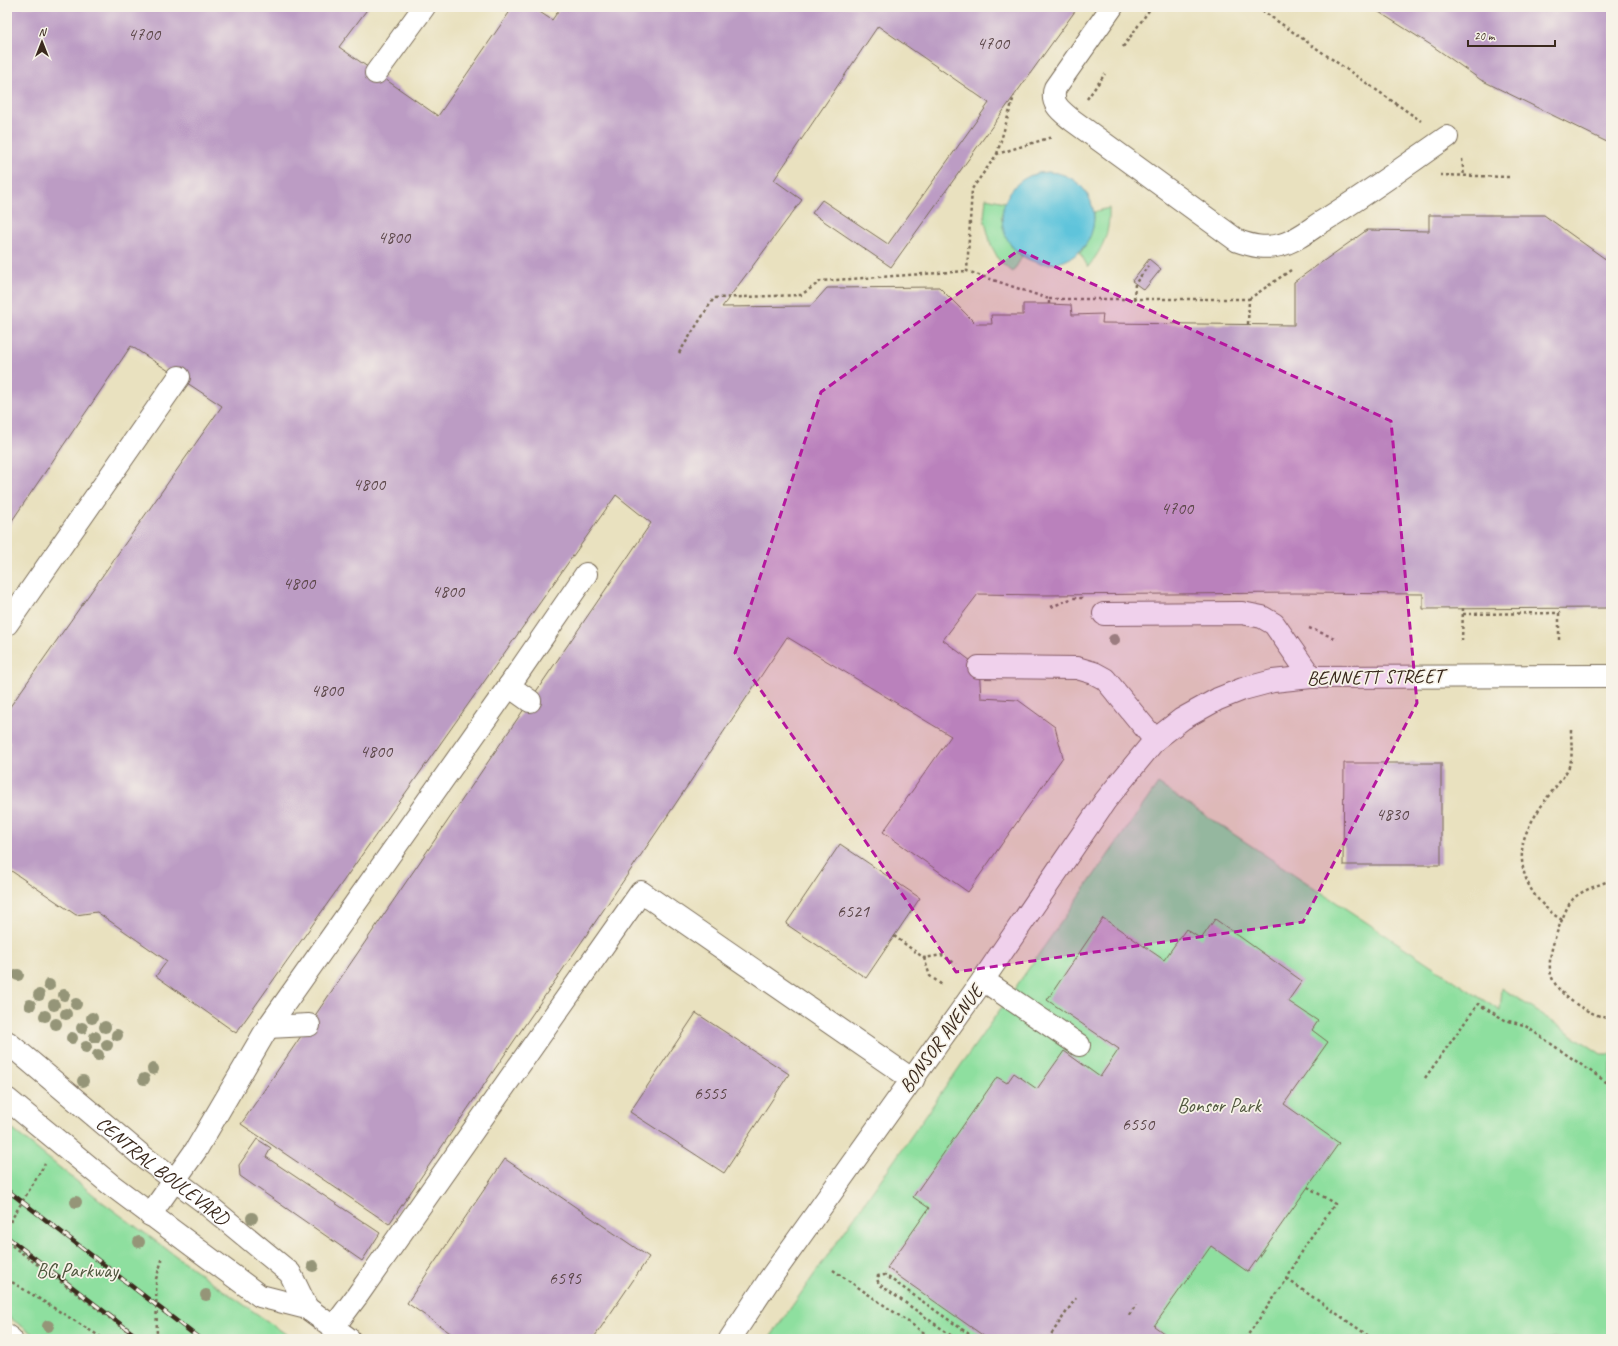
<svg xmlns="http://www.w3.org/2000/svg" width="1618" height="1346" viewBox="0 0 1618 1346" font-family="Caveat,sans-serif">
<style>
.green{fill:#8edf9f;stroke:#64845e}
.water{fill:#5ec4db;stroke:#4c777c}
.building{fill:#bc9cc4}
.lines{fill:none;stroke-linecap:round;stroke-linejoin:round}
.minor-casing{stroke:#786a56;stroke-width:24}
.path{stroke:#786a56;stroke-width:2.5;stroke-dasharray:3 3;stroke-linecap:butt}
.minor{stroke:#fff;stroke-width:22}
.rail-casing{stroke:#3b2a1e;stroke-width:4.5}
.rail{stroke:#f7f3e8;stroke-width:3;stroke-dasharray:9;stroke-linecap:butt}
.tree{fill:#959578}
.marked{fill:#b5179e;fill-opacity:0.2;stroke:#b5179e;stroke-width:3;stroke-dasharray:8 5;stroke-linejoin:round}
.labels{text-anchor:middle;dominant-baseline:central;stroke-width:3.5;stroke-linejoin:round;paint-order:stroke}
.number-label{font-size:18px;fill:#5b4648}
.street-label{font-size:20px;fill:#3b2a1e;stroke:#f7f3e8}
.park-label{font-size:20px;fill:#50573e;stroke:#f7f3e8}
</style>
<rect width="100%" height="100%" fill="#f7f3e8"/>
<filter id="ink" filterUnits="userSpaceOnUse"><feTurbulence type="fractalNoise" baseFrequency=".025" numOctaves="2"/><feDisplacementMap in="SourceGraphic" scale="8" xChannelSelector="R" yChannelSelector="G"/><feConvolveMatrix kernelMatrix="1 2 1 2 8 2 1 2 1" color-interpolation-filters="sRGB"/></filter>
<filter id="wash" filterUnits="userSpaceOnUse"><feTurbulence type="fractalNoise" baseFrequency=".012" numOctaves="4" result="noise"/><feDisplacementMap in="SourceGraphic" scale="16" xChannelSelector="R" yChannelSelector="G"/><feGaussianBlur stdDeviation="0.9" result="paint"/><feColorMatrix in="noise" values="0 0 0 0 0 0 0 0 0 0 0 0 0 0 0 0 0 1.4 0 .05"/><feComposite in="paint" operator="in"/></filter>
<g filter="url(#wash)">
<rect width="100%" height="100%" fill="#e9e1bf"/>
<g class="green">
<polygon points="986,198 1005,202 1001,217 1011,246 1022,257 1013,272 1000,262 991,245 984,218"/>
<path d="M1109,208c1,25 -6,40 -21,59l-8,-14c11,-15 14,-23 14,-41z"/>
<polygon points="1158,784 1500,1011 1502,988 1601,1054 1611,1054 1611,1339 769,1339"/>
<polygon points="7,1125 105,1204 217,1286 293,1339 40,1339 7,1316"/>
</g>
<circle class="water" cx="1048" cy="218" r="46"/>
<g id="blocks">
<g class="building">
<polygon points="7,7 369,7 339,47 438,116 513,7 532,7 552,20 561,7 1078,7 891,267 812,213 822,200 888,244 989,103 878,26 774,180 802,200 722,307 811,306 827,288 939,287 976,324 992,324 991,315 1023,315 1023,304 1049,304 1071,305 1072,315 1103,314 1102,323 1294,325 1294,282 1367,230 1429,231 1429,215 1544,215 1611,263 1611,608 1423,609 1423,594 1296,593 1041,595 978,594 943,640 979,667 981,698 1018,700 1055,727 1063,757 968,892 883,832 951,736 787,637 656,833 389,1224 241,1124 651,523 616,495 236,1033 156,976 167,961 97,912 76,915 7,868 7,747 10,743 7,740 7,711 222,406 131,346 7,528"/>
<polygon points="1371,7 1611,7 1611,144 1481,80 1431,45"/>
<polygon points="1149,259 1161,269 1144,290 1132,281"/>
<polygon points="1344,763 1441,763 1441,865 1343,865"/>
<polygon points="840,844 920,898 866,978 786,924"/>
<polygon points="1103,918 1164,960 1186,929 1201,939 1215,919 1302,981 1288,1001 1318,1021 1312,1030 1328,1042 1284,1104 1339,1143 1248,1272 1211,1246 1154,1326 1172,1339 988,1339 887,1268 929,1208 913,1197 997,1077 1007,1083 1014,1073 1037,1089 1064,1051 1100,1077 1119,1049 1047,1000"/>
<polygon points="696,1013 789,1074 724,1173 630,1112"/>
<polygon points="257,1139 271,1148 266,1157 380,1233 362,1261 240,1176 239,1165"/>
<polygon points="505,1159 649,1257 593,1339 459,1339 407,1303"/>
</g>
</g>
</g>
<g filter="url(#ink)">
<use href="#blocks" fill-opacity="0" stroke="#786a56" stroke-width="1"/>
<g class="lines">
<defs>
<g id="minor">
<path d="M1112,7l-57,81c-5,16 6,23 17,32l166,121c14,5 27,8 42,4 14,-3 28,-14 40,-22 44,-27 85,-57 127,-86"/>
<polyline points="376,73 424,7"/>
<polyline points="1104,614 1242,613 1262,617 1274,624 1311,677"/>
<polyline points="7,624 179,377"/>
<polyline points="979,667 1077,668 1094,673 1105,679 1155,740"/>
<polyline points="509,686 530,701"/>
<polyline points="983,980 1079,1045"/>
<polyline points="268,1027 309,1025"/>
<path id="s1" d="M7,1042l134,113 63,47 86,71 17,35"/>
<polyline points="7,1099 110,1184 260,1296 307,1308 349,1339"/>
<polyline points="150,1215 196,1150 268,1027 509,686 586,574"/>
<polyline points="333,1328 357,1296 641,892 913,1080"/>
<polyline points="7,1336 11,1339"/>
<polyline points="730,1339 769,1280 983,980 1105,801 1155,740 1182,719 1218,699 1243,689 1273,681 1311,677 1611,676"/>
</g>
</defs>
<use href="#minor" class="minor-casing"/>
<g class="path">
<polyline points="1257,7 1421,121"/>
<polyline points="1123,47 1150,9"/>
<polyline points="1087,99 1105,74"/>
<polyline points="997,154 1014,96"/>
<polyline points="1462,159 1464,176"/>
<polyline points="1440,175 1510,177"/>
<polyline points="1049,299 1249,299 1248,324"/>
<polyline points="1134,299 1135,284 1148,266"/>
<polyline points="1249,299 1291,270"/>
<polyline points="1049,304 1049,299 967,271 972,189 997,154 1052,137"/>
<polyline points="679,353 714,298 801,295 821,281 967,271"/>
<polyline points="1051,607 1073,598 1084,598"/>
<polyline points="1463,614 1559,613 1559,641"/>
<polyline points="1309,628 1337,639"/>
<polyline points="1462,641 1463,608"/>
<path d="M1611,880c-12,5 -29,10 -38,19 -7,8 -10,19 -14,28 -5,13 -12,33 -8,48 7,22 38,40 60,44"/>
<path d="M1562,920c-27,-17 -45,-44 -39,-77 3,-14 13,-29 21,-41 8,-12 21,-24 26,-38 3,-10 1,-23 1,-34"/>
<polyline points="894,936 924,958 942,955 956,964"/>
<polyline points="924,958 930,976 942,985"/>
<polyline points="1425,1078 1478,1004 1505,1020 1524,1025 1609,1084 1611,1088"/>
<polyline points="7,1227 45,1164"/>
<polyline points="7,1242 138,1339"/>
<polyline points="833,1270 933,1339"/>
<polyline points="7,1279 104,1339"/>
<polyline points="1287,1279 1373,1339"/>
<polyline points="1129,1315 1136,1305"/>
<polyline points="157,1339 156,1279 163,1257"/>
<polyline points="956,1339 879,1284 877,1279 878,1276 885,1275 976,1339"/>
<polyline points="1048,1339 1076,1298"/>
<polyline points="1245,1339 1287,1279 1303,1248 1335,1204 1308,1187"/>
</g>
<use href="#minor" class="minor"/>
<defs>
<g id="rail">
<polyline points="7,1190 200,1339"/>
<polyline points="7,1237 140,1339"/>
</g>
</defs>
<use href="#rail" class="rail-casing"/>
<use href="#rail" class="rail"/>
</g>
<g class="tree">
<circle cx="1114" cy="640" r="6"/>
<circle cx="18" cy="975" r="6"/>
<circle cx="49" cy="985" r="6"/>
<circle cx="39" cy="995" r="6"/>
<circle cx="64" cy="995" r="6"/>
<circle cx="76" cy="1004" r="6"/>
<circle cx="30" cy="1005" r="6"/>
<circle cx="54" cy="1005" r="6"/>
<circle cx="66" cy="1014" r="6"/>
<circle cx="45" cy="1016" r="6"/>
<circle cx="92" cy="1018" r="6"/>
<circle cx="56" cy="1024" r="6"/>
<circle cx="105" cy="1027" r="6"/>
<circle cx="82" cy="1028" r="6"/>
<circle cx="117" cy="1035" r="6"/>
<circle cx="95" cy="1037" r="6"/>
<circle cx="72" cy="1038" r="6"/>
<circle cx="107" cy="1045" r="6"/>
<circle cx="86" cy="1047" r="6"/>
<circle cx="98" cy="1055" r="6"/>
<circle cx="153" cy="1069" r="6"/>
<circle cx="144" cy="1079" r="6"/>
<circle cx="83" cy="1081" r="6"/>
<circle cx="76" cy="1202" r="6"/>
<circle cx="252" cy="1218" r="6"/>
<circle cx="139" cy="1242" r="6"/>
<circle cx="313" cy="1266" r="6"/>
<circle cx="206" cy="1295" r="6"/>
<circle cx="48" cy="1326" r="6"/>
</g>
</g>
<path class="marked" d="M1019,250l372,171 26,282 -114,219 -347,50 -221,-319 86,-261z"/>
<g class="labels">
<g class="number-label">
<text x="144" y="34">4700</text>
<text x="993" y="43">4700</text>
<text x="394" y="237">4800</text>
<text x="369" y="484">4800</text>
<text x="1177" y="508">4700</text>
<text x="299" y="583">4800</text>
<text x="448" y="591">4800</text>
<text x="327" y="690">4800</text>
<text x="376" y="751">4800</text>
<text x="1392" y="814">4830</text>
<text x="853" y="911">6521</text>
<text x="710" y="1093">6555</text>
<text x="1138" y="1124">6550</text>
<text x="565" y="1278">6595</text>
</g>
<g class="street-label">
<text transform="translate(1375 677) rotate(-1)">BENNETT STREET</text>
<text transform="translate(941 1039) rotate(-54)">BONSOR AVENUE</text>
<text stroke="none"><textPath href="#s1" startOffset="202">CENTRAL BOULEVARD</textPath></text>
</g>
<g class="park-label">
<text x="1219" y="1105">Bonsor Park</text>
<text x="77" y="1270">BC Parkway</text>
</g>
</g>
<rect width="1618" height="1346" fill="none" stroke="#f7f3e8" stroke-width="24"/>
<g transform="translate(42 42)" stroke="#f7f3e8" stroke-width="3" paint-order="stroke">
<path d="M0-3L7 15L0 10L-7 15Z" fill="#3b2a1e"/>
<text y="-6" font-size="11" font-weight="bold" text-anchor="middle" fill="#3b2a1e">N</text>
</g>
<path d="M1468 40v6h87v-6" fill="none" stroke="#3b2a1e" stroke-width="2"/>
<text x="1474" y="40" font-size="12" fill="#3b2a1e" stroke="#f7f3e8" stroke-width="3" paint-order="stroke">20 m</text>
</svg>
